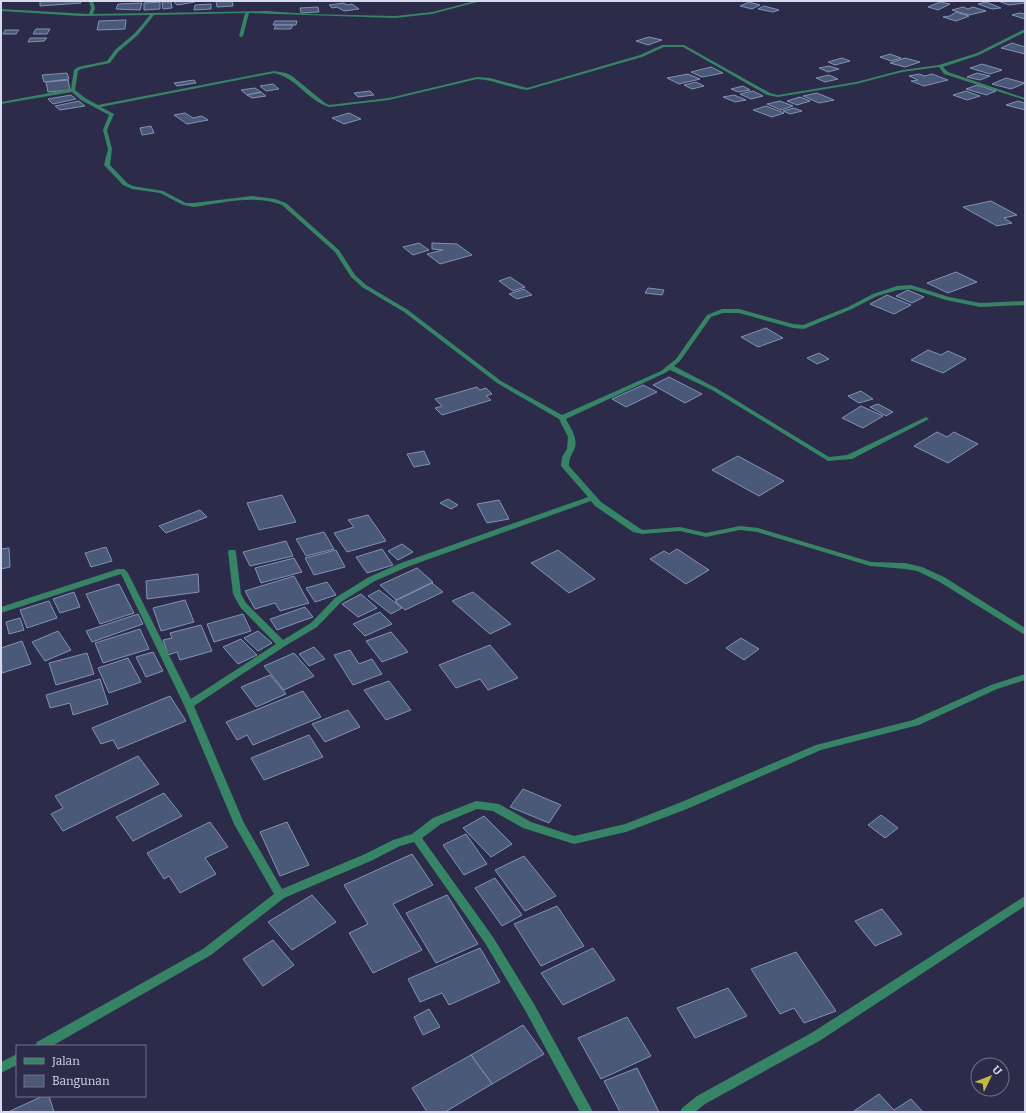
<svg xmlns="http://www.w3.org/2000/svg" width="1026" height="1113" viewBox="0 0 1026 1113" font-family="Bitter,serif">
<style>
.building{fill:#4b5978;stroke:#8292b4}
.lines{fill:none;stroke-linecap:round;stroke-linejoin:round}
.minor{fill:#368365;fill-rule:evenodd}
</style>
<rect width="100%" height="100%" fill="#2d2b4a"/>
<g class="building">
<polygon points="40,1 80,1 81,3 40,6"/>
<polygon points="173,1 194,1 195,2 177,5"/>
<polygon points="216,1 232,1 233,6 217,7"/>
<polygon points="998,1 1025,1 1025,3 1009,5"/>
<polygon points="160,2 160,9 144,10 144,3"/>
<polygon points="162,2 171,2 172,8 163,9"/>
<polygon points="749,2 760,5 752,9 740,6"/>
<polygon points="940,2 950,4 938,10 928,7"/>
<polygon points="986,2 1001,8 992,9 978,4"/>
<polygon points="142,3 140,10 116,9 118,4"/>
<polygon points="344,3 347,5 352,4 359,9 344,11 337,7 332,8 329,5"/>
<polygon points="211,4 211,9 194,10 195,5"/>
<polygon points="764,6 779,10 773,12 758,9"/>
<polygon points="318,7 319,12 301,13 300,8"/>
<polygon points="963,7 968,9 973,7 986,11 969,15 952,10"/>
<polygon points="956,12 969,16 956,21 943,17 950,16"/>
<polygon points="1019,13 1025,14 1025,19 1012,15"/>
<polygon points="126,20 125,29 97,30 99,21"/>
<polygon points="275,21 297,21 296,25 273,25"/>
<polygon points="276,25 293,25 291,29 274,29"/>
<polygon points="36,29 50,29 47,34 33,34"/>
<polygon points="5,30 19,30 16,34 3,34"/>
<polygon points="649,37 662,40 648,45 636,41"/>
<polygon points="30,38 47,38 44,41 28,42"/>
<polygon points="1012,43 1025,47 1025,54 1001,48"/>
<polygon points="890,54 901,58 891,61 880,57"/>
<polygon points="842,58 850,61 835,65 828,62"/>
<polygon points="905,58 920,62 905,67 890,63"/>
<polygon points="982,64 1002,70 990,74 970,68"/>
<polygon points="829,66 839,69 828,72 819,68"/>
<polygon points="711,67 723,73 702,77 691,72"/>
<polygon points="67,73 69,79 44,82 42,75"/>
<polygon points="977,73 990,76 980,80 967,77"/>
<polygon points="688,74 700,79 679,84 667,78"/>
<polygon points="919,74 925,76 932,74 948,80 924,86 911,81 918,80 909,76"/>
<polygon points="829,75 838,79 825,82 816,78"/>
<polygon points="1006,78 1025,83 1011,89 992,84"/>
<polygon points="68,80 70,90 48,92 46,82"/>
<polygon points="194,80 196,83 177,86 174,83"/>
<polygon points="696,82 704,86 692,89 684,85"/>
<polygon points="273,84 279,89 266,91 260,86"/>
<polygon points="977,85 996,91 986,95 966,89"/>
<polygon points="743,86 750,90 738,92 731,89"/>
<polygon points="255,88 261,92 247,95 241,90"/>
<polygon points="370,91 374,95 358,97 354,93"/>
<polygon points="753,91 763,96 751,99 740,94"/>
<polygon points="966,91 980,96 967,100 953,95"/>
<polygon points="261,92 266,96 252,98 247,95"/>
<polygon points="817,93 834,100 819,103 803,96"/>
<polygon points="71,95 76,99 53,104 48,99"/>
<polygon points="734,95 746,100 735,102 723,97"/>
<polygon points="800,97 810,101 797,105 787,101"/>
<polygon points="79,101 85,106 60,110 55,106"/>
<polygon points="780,101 793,106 781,110 767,104"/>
<polygon points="1018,101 1025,103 1025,110 1006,105"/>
<polygon points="766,106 784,113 772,117 753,110"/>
<polygon points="794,108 802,111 790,114 783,111"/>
<polygon points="185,113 193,118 202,116 208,120 187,124 174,115"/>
<polygon points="349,113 361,119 344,124 332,118"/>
<polygon points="151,126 154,133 142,135 140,128"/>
<polygon points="991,201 1017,215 1004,218 1012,223 997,226 963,207"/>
<polygon points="419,243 429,250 413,255 403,247"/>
<polygon points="432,243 457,244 472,255 440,264 427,254 443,250 432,249"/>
<polygon points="956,272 977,282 948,293 927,283"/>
<polygon points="510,277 525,287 513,291 499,281"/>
<polygon points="648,288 664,290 662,295 645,293"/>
<polygon points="524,289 532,295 517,299 509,294"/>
<polygon points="908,290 924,297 912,303 896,296"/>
<polygon points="887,295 911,305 894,314 870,304"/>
<polygon points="766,328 783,338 758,347 741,337"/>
<polygon points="928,350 941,355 948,351 966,359 943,373 911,360"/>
<polygon points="819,353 829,359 817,364 807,358"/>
<polygon points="669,377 702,394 685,403 653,385"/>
<polygon points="643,385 657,392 626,407 612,399"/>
<polygon points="477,387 480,390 486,388 492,394 486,396 491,400 442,415 435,408 442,406 435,399"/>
<polygon points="861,391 873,399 859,403 848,396"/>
<polygon points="878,404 893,412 886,416 870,407"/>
<polygon points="861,406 883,416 863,428 842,418"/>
<polygon points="937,432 947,437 954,432 978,444 948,463 914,446"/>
<polygon points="424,451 430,464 414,467 407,454"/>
<polygon points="738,456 784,481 759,496 712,470"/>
<polygon points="282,495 296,522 259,530 247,503"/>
<polygon points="448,499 458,505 451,509 440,503"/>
<polygon points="499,500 509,519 487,523 477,504"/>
<polygon points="200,510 207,517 166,533 159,526"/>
<polygon points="368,515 386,541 347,552 334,533 354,527 348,520"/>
<polygon points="324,532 334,549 306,556 296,539"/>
<polygon points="286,541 293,556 250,566 243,552"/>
<polygon points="402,544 413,552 398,560 388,551"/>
<polygon points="106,547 112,561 91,567 85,553"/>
<polygon points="9,548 10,567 1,569 1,549"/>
<polygon points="382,549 393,565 367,573 356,557"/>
<polygon points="677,549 709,570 686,584 650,559 664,551 669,554"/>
<polygon points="336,550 345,567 314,575 305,558"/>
<polygon points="558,550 595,579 569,593 531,563"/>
<polygon points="294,558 302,572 261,583 255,568"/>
<polygon points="417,568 433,582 396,600 380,585"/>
<polygon points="198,574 199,592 147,599 146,581"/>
<polygon points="294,576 309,603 280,611 275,603 255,609 245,591"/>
<polygon points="327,582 336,595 315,602 306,588"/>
<polygon points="432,583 443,592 405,610 395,601"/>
<polygon points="119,584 134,613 100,624 86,594"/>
<polygon points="379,590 402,608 391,614 368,596"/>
<polygon points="74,592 80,607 60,613 53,599"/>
<polygon points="473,592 511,624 490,634 452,601"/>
<polygon points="361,594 377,608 358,617 342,604"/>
<polygon points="185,600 194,622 161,631 153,608"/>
<polygon points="49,601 57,618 27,628 20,610"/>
<polygon points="305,607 313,617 277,630 270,619"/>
<polygon points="380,612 392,624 365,636 353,624"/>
<polygon points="138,614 143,624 92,642 86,631"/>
<polygon points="243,614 251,631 214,642 207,624"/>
<polygon points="20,618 24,630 9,634 6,622"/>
<polygon points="201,625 212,651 180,660 177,652 168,655 163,640 172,638 170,633"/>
<polygon points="140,629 149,649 103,663 95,643"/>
<polygon points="58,631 71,650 45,661 32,642"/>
<polygon points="258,631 272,643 258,651 244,638"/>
<polygon points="391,632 408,652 382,662 366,641"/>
<polygon points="741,638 759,649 744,660 726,648"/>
<polygon points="241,639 257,655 238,664 223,647"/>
<polygon points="22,641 31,664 2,673 1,648"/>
<polygon points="490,645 518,678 488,690 480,679 456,688 439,665"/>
<polygon points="314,647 325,659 309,666 299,654"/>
<polygon points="350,650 359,664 372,659 382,674 353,685 334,655"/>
<polygon points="153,652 163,671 146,677 136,657"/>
<polygon points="87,653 94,674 56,685 49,663"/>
<polygon points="294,653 314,676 284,690 264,666"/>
<polygon points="128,658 141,682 109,693 98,668"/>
<polygon points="270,675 286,694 256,707 241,687"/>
<polygon points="100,679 108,704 73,715 70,703 50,708 46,695"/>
<polygon points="389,681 411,710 386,720 364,690"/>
<polygon points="303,691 321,717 253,745 247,735 237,740 226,722"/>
<polygon points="170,696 186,721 118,749 113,740 101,744 92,728"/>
<polygon points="348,710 360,727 325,742 312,724"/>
<polygon points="309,735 323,757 264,780 251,758"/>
<polygon points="138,756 159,784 63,831 51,814 63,808 55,796"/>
<polygon points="523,789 561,805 549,823 510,807"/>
<polygon points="164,793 182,816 133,841 116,817"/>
<polygon points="881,815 898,828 885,838 868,825"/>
<polygon points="484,816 512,844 491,857 463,828"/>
<polygon points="210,822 228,847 205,858 216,874 180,893 169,876 164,879 147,853"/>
<polygon points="287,822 309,865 280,876 260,832"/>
<polygon points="466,834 487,864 464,875 443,845"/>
<polygon points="412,854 433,885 393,904 422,950 373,973 349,933 368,924 344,885"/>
<polygon points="524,856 556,896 525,911 495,870"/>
<polygon points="495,878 522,915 502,926 475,888"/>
<polygon points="312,895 336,922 292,950 268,922"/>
<polygon points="447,895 478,944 436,963 406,913"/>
<polygon points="557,906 584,946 541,966 514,924"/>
<polygon points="882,909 902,934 875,946 855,921"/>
<polygon points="273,940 294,965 263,986 243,959"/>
<polygon points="480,948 500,982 449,1005 442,993 420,1002 408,979"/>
<polygon points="593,948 615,980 563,1005 541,973"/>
<polygon points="796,952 836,1011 804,1023 794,1008 780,1014 751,969"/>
<polygon points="728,988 747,1016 695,1038 677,1008"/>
<polygon points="429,1009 440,1027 423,1035 414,1017"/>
<polygon points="627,1017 651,1056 601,1079 578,1038"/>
<polygon points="523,1025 544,1054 492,1084 471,1055"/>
<polygon points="471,1055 492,1084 445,1112 427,1112 412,1088"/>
<polygon points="637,1068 659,1112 620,1112 604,1081"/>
<polygon points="879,1094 894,1110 911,1099 923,1112 854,1111"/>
<polygon points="43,1096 49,1096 54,1112 8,1112"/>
</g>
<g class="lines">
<g class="minor">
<path d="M89,1h4l2,7 -2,6 173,-3 45,3 84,2 37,-4 43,-11h6l-49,13 -37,4 -146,-5 -6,23 -2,1 -2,-1 6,-23 -91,2 -16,20 -20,17 -8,11 -29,6 -3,2 -3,19 10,8 13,7 176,-34 12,2 6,3 33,27 4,2 60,-7 88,-21 13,1 37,10 113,-33 22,-10h22l86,48 8,2 78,-13 46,-12 37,-5 38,-12 48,-24v3l-46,23 -36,12 5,5 77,26v2l-81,-26 -5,-7 -37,5 -46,12 -78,13 -11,-2 -84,-48h-19l-22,10 -115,33c-17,-2 -33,-10 -50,-11l-88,21 -60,7c-21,-6 -32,-29 -55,-34l-173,34 13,7 -7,16 5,19 -2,16 17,18 6,3 30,5 23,12h8l58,-7 23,3 11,4 53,47 16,25 11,10 42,25 93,71 61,34 99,-44 15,-12 31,-44 15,-6h17l54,15 10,1 45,-18 25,-13 24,-8 14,-1 38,12 31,6 45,-2v4l-45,2 -34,-7 -35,-11 -13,1 -21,6 -25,13 -48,20 -11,-1 -54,-15h-16l-12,4 -31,44 -6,5 42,22 113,69 18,-2 77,-37 2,-1 3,2 -77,40 -24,2 -116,-71 -42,-20 -5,3 -99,46c5,10 13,20 8,31 -3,6 -5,9 -5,16l32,36 38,26 4,2 37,-3 26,6 34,-7 18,2 113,34 34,1 17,4 22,10 81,51v7l-87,-54 -21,-10 -12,-2 -35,-3 -113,-34 -17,-2 -34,7 -26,-6 -38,3 -9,-2 -38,-26 -4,-5 -184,66 -32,14 -34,21 -24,25 -32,19 -91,60 50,117 38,66 83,-35 28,-14 19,-6 21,-16 43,-17 23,3 32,18 43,14 51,-12 54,-21 137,-58 97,-25 78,-35 34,-11v6l-28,9 -78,36 -98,25 -134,59 -61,23 -52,12 -51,-16 -30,-17 -16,-2 -36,15 -19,14 71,99 41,67 59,108h-13l-54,-100 -41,-69 -71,-101 -14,4 -27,14 -89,38 -73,57 -159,91h-17l2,-4 166,-93 71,-55 -40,-70 -50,-119 -63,-131 -120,39v-6l117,-38h6l4,4 63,126 85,-55 -36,-37 -7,-13 -5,-42 1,-2h6l1,2 5,42 5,9 37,37 28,-17 24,-25 34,-21 32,-14 187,-66 -27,-31 1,-9 5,-8 1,-12 -9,-18 -62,-36 -93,-71 -42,-25 -11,-10 -16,-25 -53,-47c-28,-11 -59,-2 -88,2l-11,-2 -23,-12 -28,-4 -9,-4 -19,-20 4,-16 -5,-19 6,-15 -28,-15 -9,-8 -71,12v-2l70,-13 3,-19 4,-3 29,-6 8,-11 20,-17 15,-18 -70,1 -79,-5v-2l88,5 2,-6z"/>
<polygon points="1025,896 1025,906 821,1040 705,1104 695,1112 680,1112 682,1108 697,1096 813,1032"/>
<polygon points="17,1054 17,1065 1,1073 1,1062"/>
</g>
</g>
<rect width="1026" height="1113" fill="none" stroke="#d9d9ed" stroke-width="4"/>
<rect x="16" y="1045" width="130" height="52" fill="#2d2b4a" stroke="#72718b"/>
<rect x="24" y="1058" width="20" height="6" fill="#368365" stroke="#72718b"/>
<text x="52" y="1065" font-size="12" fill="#d9d9ed">Jalan</text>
<rect x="24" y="1075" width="20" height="12" fill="#4b5978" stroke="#72718b"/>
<text x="52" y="1085" font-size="12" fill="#d9d9ed">Bangunan</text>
<g transform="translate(990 1077) rotate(47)"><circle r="19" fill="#2d2b4a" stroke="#72718b"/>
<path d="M0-3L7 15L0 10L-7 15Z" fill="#c5bc3d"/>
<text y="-6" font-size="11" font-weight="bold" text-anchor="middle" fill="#d9d9ed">U</text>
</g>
</svg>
